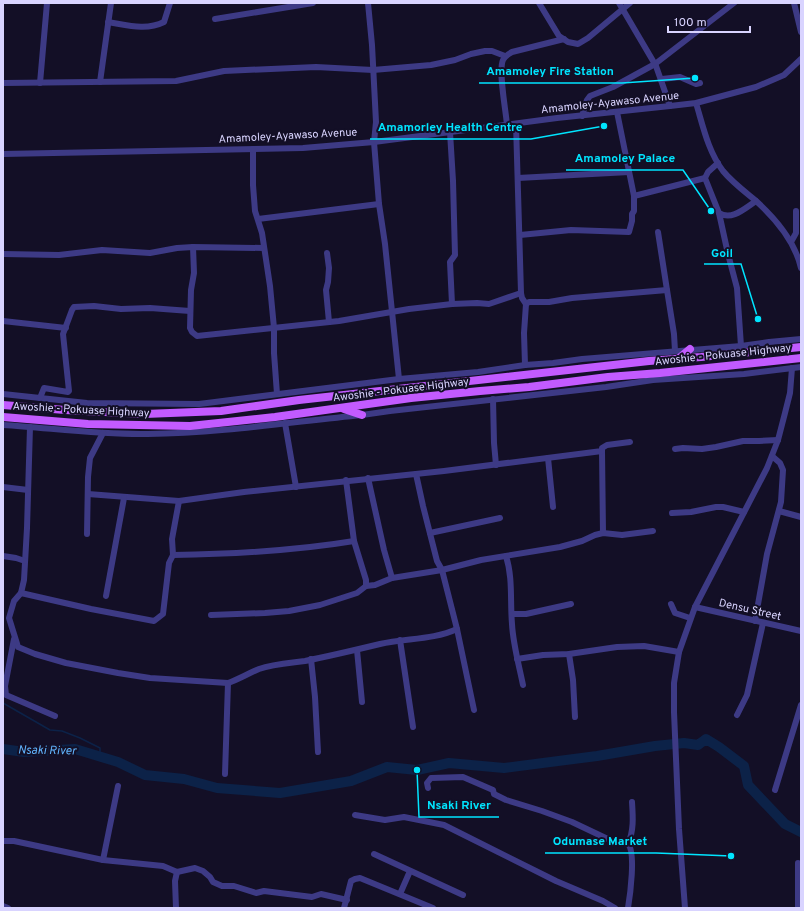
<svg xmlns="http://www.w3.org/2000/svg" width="804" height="911" viewBox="0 0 804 911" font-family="Overpass,sans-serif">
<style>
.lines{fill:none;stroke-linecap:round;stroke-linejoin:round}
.stream{stroke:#0c2248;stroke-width:1.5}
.river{stroke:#0c2248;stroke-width:10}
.minor{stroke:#3d3a85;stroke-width:6}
.major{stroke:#c25bff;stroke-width:8}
.labels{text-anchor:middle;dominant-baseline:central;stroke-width:4;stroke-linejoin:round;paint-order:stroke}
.street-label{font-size:11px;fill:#d9d4ff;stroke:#130f26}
.water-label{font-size:12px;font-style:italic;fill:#62b6ff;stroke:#130f26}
.leader{fill:none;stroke:#00e5ff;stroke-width:1.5}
.callout-dot{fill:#00e5ff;stroke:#130f26;stroke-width:1.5}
.callout-label{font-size:12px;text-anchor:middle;font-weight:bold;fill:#00e5ff;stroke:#130f26;stroke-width:4;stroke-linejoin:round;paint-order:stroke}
</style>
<rect width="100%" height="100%" fill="#130f26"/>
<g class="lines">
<polyline class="stream" points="3,703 50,730 62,731 80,738 100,748 100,757"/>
<polyline class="river" points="3,749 24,752 75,749 118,762 145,775 184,779 217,788 280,793 351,781 387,767 417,770 449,763 504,768 597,756 655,746 684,743 698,745 706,739 719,747 744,766 748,785 785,824 801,832"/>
<g class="minor">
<polyline points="368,3 372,45 376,122 374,142 379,204 385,244 399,379"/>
<polyline points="539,3 559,36 568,42 578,44 588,38 630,3"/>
<polyline points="619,3 656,66 670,106"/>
<polyline points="794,3 801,32"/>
<polyline points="215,19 313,3"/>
<path d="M108,22c19,3 38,9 56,0l6,-19"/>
<polyline points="662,79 680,77 696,84 700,83"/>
<polyline points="100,82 111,3"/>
<polyline points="3,83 176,81 224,71 316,67 373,70 431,65 455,60 471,54 485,51 492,51 505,56"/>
<polyline points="40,83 47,3"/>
<path d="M696,103c7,23 12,48 27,68 9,11 21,20 32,29 20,18 40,41 46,68"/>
<polyline points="582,116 587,100 590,96 613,87 655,64 734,3"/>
<polyline points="516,124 521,293 522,298 526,304 524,333 525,365"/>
<path d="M507,125c-1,-14 -9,-54 -4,-65 2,-4 5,-6 9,-8l52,-13"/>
<polyline points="450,132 453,181 455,255 450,262 452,304"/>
<polyline points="253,149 253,185 255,211 262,233 270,286 274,328 274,353 277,394"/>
<polyline points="3,154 303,148 374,142 557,118 670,106 696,103 756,87 784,75 801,59"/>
<path d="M718,163l-10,9 -3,6 14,35c13,8 26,-5 37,-12"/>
<polyline points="518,178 629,172"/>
<polyline points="634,196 705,178"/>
<polyline points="719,213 728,254 737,288 741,346"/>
<polyline points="258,219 379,204"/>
<polyline points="658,232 667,290"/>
<polyline points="520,235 571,230 629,232 632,221 632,214 634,211 634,196 617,112"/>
<polyline points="791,242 796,233 796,211"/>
<polyline points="193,247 194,273 191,290 190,328 192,332 197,336 339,321 409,309 452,304 477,303 489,304 521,293"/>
<polyline points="327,253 329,268 328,282 326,290 329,322"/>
<polyline points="3,254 59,255 102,250 150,253 177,248 193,247 264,248"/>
<polyline points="526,304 529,302 549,302 572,298 667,290 674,334 675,351"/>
<polyline points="3,321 66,328"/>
<polyline points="3,394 87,403 199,404 399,379 478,372 525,365 553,363 582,359 741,346 769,342 801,339"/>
<polyline points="40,398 44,388 68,392 69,391 63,334 72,310 74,307 94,306 121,309 150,308 190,311"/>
<polyline points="493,399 494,443 496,465"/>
<polyline points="285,423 296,487"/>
<path d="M3,425c48,3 97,10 145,9 72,-1 143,-12 214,-19l28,-4 216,-24 47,-7 91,-6 57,-7"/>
<path d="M30,427l-3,101 -3,52 -3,13 -7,8 -5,17 9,29 17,7 31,9 52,10 32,5 78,5c11,-4 21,-10 31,-14 14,-5 31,-6 46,-8 25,-5 50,-11 75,-17 26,-6 53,-4 77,-15"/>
<polyline points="675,449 683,448 702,449 716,447 743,441 759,441 778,440"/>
<polyline points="602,451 603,533"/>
<polyline points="548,458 553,507"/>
<polyline points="416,474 423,506 437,561 442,570 457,629 474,710"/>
<polyline points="368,478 384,550 392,578"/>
<polyline points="3,487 28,490"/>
<polyline points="88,494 179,501 244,492 444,471 602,451 602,448 607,445 630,442"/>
<polyline points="779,511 801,517"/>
<polyline points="672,513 691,512 716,507 723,507 744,512"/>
<polyline points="430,533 500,518"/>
<polyline points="87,534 88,477 90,458 103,433"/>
<path d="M173,555c61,-1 121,-4 181,-14"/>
<polyline points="3,556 16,558 25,561"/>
<path d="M506,556c7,22 4,45 6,68 1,20 7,41 11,61"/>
<polyline points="366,586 375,585 392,578 442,570 481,560 560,547 582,541 595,535 603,533 622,535 653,531"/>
<polyline points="21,593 91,609 154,621 163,614 169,563 173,555 172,539 179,501"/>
<polyline points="106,596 124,498"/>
<polyline points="671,604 675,613 690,618"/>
<polyline points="695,607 801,631"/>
<polyline points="512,614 526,614 571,604"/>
<polyline points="211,615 265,613 289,611 320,605 357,593 366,586 366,580 354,541 346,480"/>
<polyline points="755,621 767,554 781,502 783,470 780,463 772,456"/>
<polyline points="14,639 5,686 6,695 55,716"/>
<polyline points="400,640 413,727"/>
<polyline points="357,650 362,702"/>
<polyline points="569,654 573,680 575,717"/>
<polyline points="311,659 315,697 318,752"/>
<polyline points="517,659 543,655 569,654 617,647 644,646 679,652"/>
<polyline points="737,715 747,695 763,623"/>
<polyline points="225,774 228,683"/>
<path d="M428,788l-1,-5 4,-5 32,-1 30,13 1,4 12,6 36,11 30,11 40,19 16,3c8,8 2,52 0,64"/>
<polyline points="775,790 801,705"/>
<polyline points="355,815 385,820 404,817 444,825 556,881 603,901 615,908"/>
<polyline points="3,841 14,841 103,860 163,866 177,872 195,868 203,871 210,877 213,882 222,886 234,886 256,893 264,891 312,897 321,894 347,900"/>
<path d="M628,844c6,-14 5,-27 4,-42"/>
<polyline points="374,854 463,895"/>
<polyline points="103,860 118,786"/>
<polyline points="400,894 410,871"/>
<polyline points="3,906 8,908"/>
<polyline points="176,908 175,881 177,872"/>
<polyline points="344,908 351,881 355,879 360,878 433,908"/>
<polyline points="685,908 679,829 674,712 674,683 679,652 695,607 767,468 778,440 785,413 790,393 792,368"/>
<polyline points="798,908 798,863"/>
</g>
<g class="major">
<polyline points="678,359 690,349"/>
<polyline points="3,405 65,410 145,414 221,411 299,400 649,361 701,357 801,347"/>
<polyline points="344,409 362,415"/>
<polyline points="3,417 88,424 190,426 275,417 411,398 480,391 529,387 608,377 660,373 801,358"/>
</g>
</g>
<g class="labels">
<g class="street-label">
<text transform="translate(610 103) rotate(-6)">Amamoley-Ayawaso Avenue</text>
<text transform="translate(288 136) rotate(-3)">Amamoley-Ayawaso Avenue</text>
<text transform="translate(723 355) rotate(-6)">Awoshie - Pokuase Highway</text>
<text transform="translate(401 390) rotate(-7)">Awoshie - Pokuase Highway</text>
<text transform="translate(81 410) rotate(3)">Awoshie - Pokuase Highway</text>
<text transform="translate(750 610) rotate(13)">Densu Street</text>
</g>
<g class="water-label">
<text transform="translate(47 751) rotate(1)">Nsaki River</text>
</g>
</g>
<path class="leader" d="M695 78L622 83H479M604 126L531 139H370M711 211L683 170H566M758 319L741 264H704M417 770L419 817H499M731 856L656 853H545"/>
<g class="callout-dot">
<circle cx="695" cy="78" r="4"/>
<circle cx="604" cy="126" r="4"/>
<circle cx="711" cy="211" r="4"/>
<circle cx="758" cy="319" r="4"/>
<circle cx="417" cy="770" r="4"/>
<circle cx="731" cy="856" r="4"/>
</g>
<g class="callout-label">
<text x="550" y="75">Amamoley Fire Station</text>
<text x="450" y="131">Amamorley Health Centre</text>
<text x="625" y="162">Amamoley Palace</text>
<text x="722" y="257">Goil</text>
<text x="459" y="809">Nsaki River</text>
<text x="600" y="845">Odumase Market</text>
</g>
<rect width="804" height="911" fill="none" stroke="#d9d4ff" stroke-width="8"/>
<path d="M668 26v6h82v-6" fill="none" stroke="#d9d4ff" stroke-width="2"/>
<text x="674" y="26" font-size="12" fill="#d9d4ff" stroke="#130f26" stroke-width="3" paint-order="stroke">100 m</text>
</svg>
